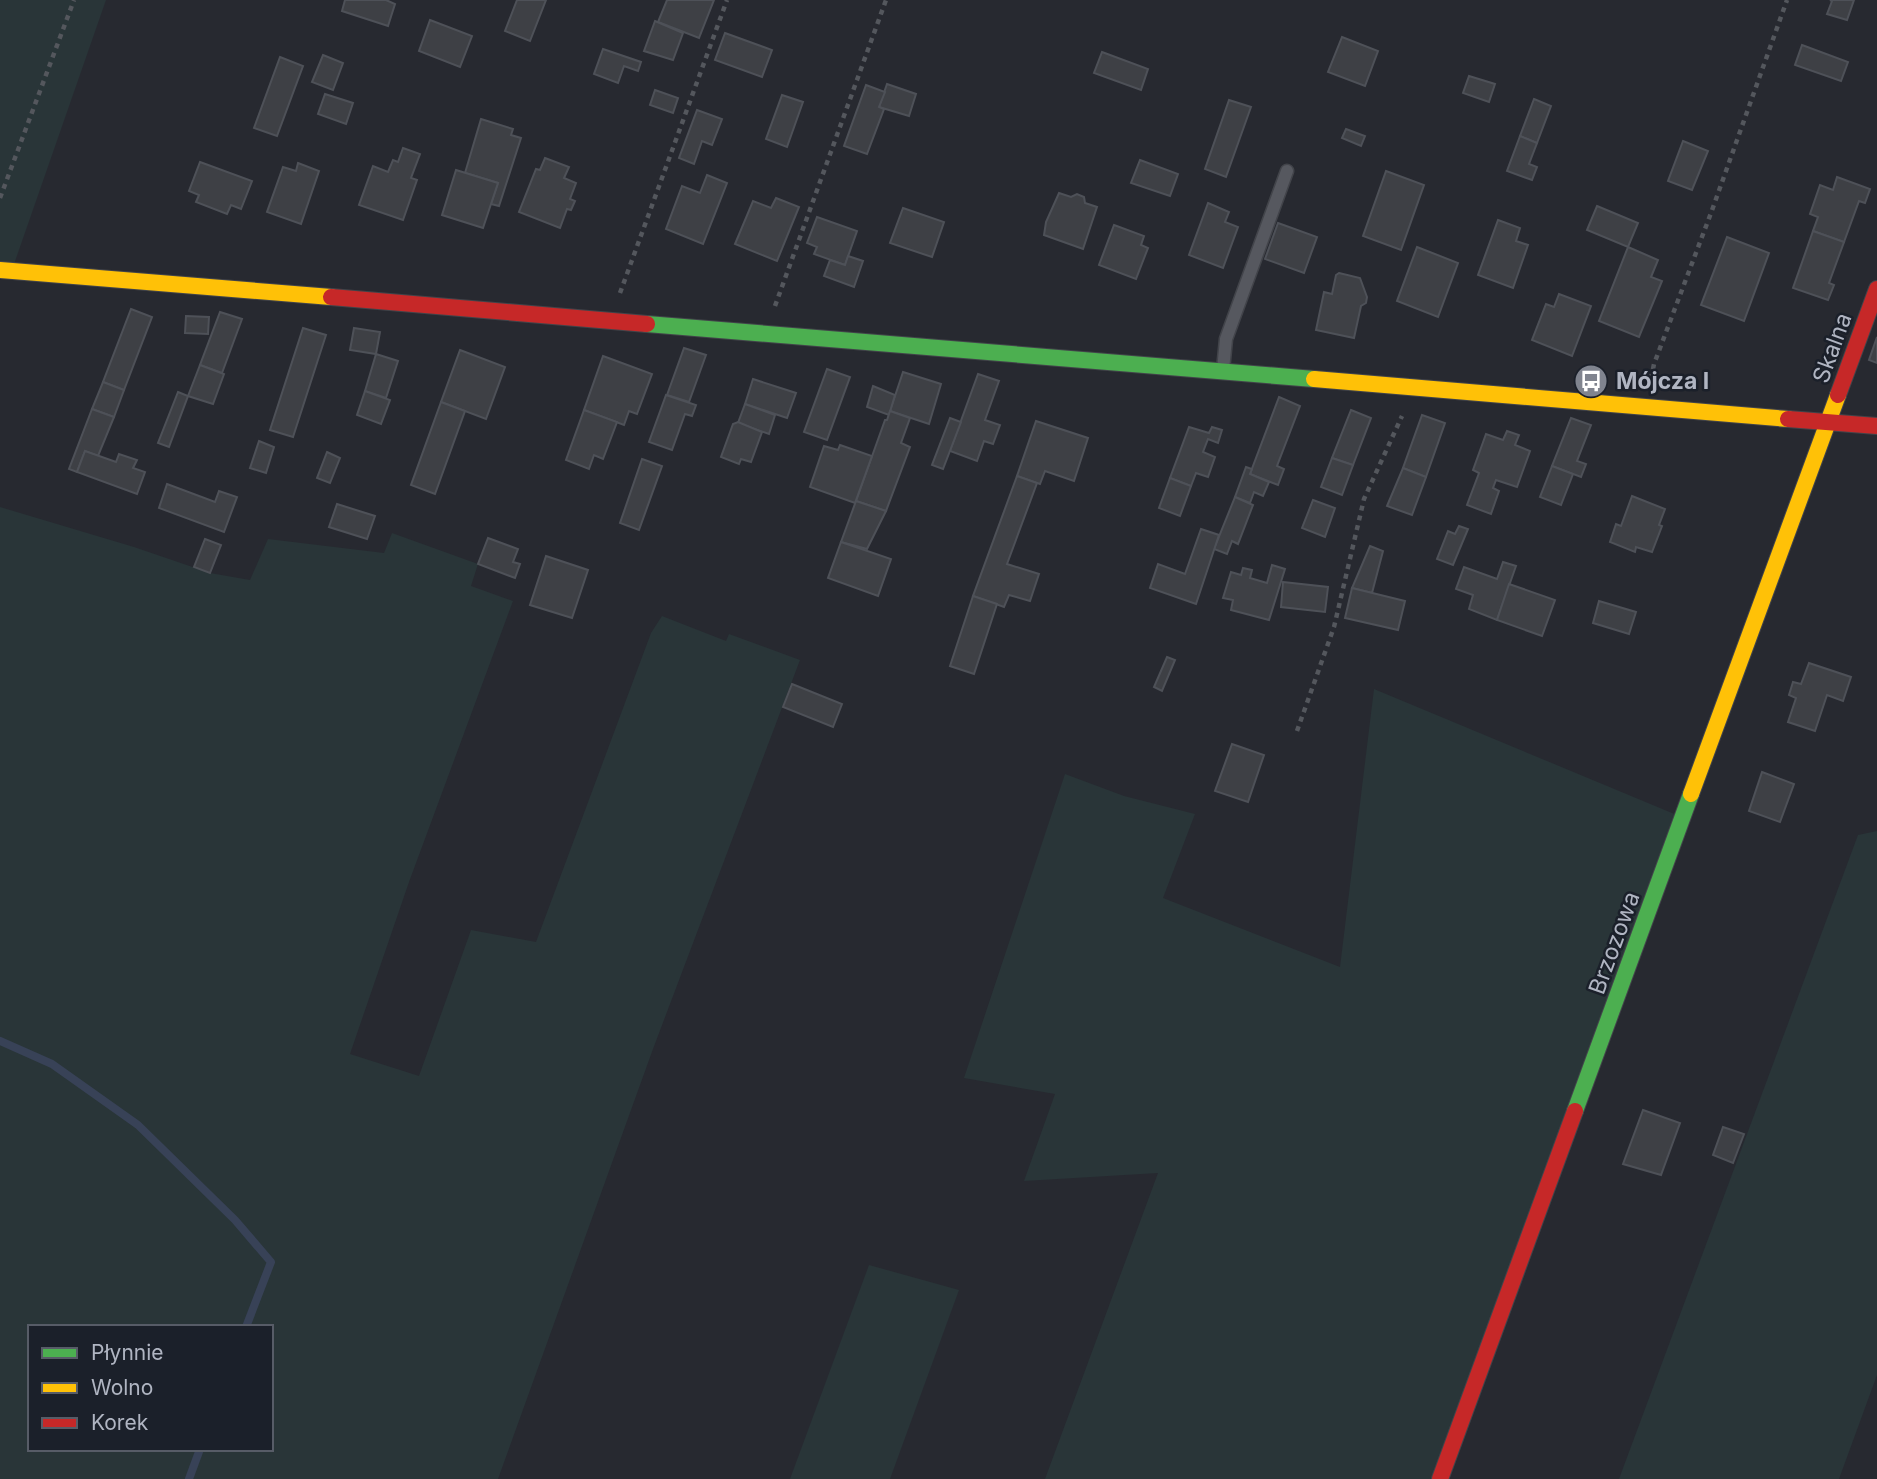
<svg xmlns="http://www.w3.org/2000/svg" width="1877" height="1479" viewBox="0 0 1877 1479" font-family="Inter,sans-serif">
<style>
.green{fill:#293538;fill-rule:evenodd}
.lines{fill:none;stroke-linecap:round;stroke-linejoin:round}
.stream{stroke:#384257;stroke-width:8}
.building{fill:#3e4045;stroke:#4e5158;stroke-width:2}
.lane-casing{stroke:#42444a;stroke-width:15}
.fast-casing{stroke:#42444a;stroke-width:18}
.slow-casing{stroke:#42444a;stroke-width:18}
.jam-casing{stroke:#42444a;stroke-width:18}
.path{stroke:#54575d;stroke-width:4.5;stroke-dasharray:5 5;stroke-linecap:butt}
.lane{stroke:#56585f;stroke-width:12}
.fast{stroke:#4caf50;stroke-width:16}
.slow{stroke:#ffc107;stroke-width:16}
.jam{stroke:#c62828;stroke-width:16}
.labels{text-anchor:middle;dominant-baseline:central;stroke-width:5;stroke-linejoin:round;paint-order:stroke}
.street-label{font-size:23px;fill:#b0b5c2;stroke:#1b202a}
.poi-label{font-size:23px;font-weight:bold;fill:#b0b5c2;stroke:#1b202a;text-anchor:start}
</style>
<rect width="100%" height="100%" fill="#272930"/>
<g class="green">
<polygon points="0,0 106,0 12,270 0,270"/>
<path d="M0,507l134,40 76,26 40,7 18,-41 116,14 8,-20 86,31 -7,22 42,15 -104,281 -59,172 69,22 52,-146 65,12 115,-309 11,-17 64,25 3,-7 71,26 -147,389 -155,430h-498zM30,1327h241v122h-241z"/>
<polygon points="1374,689 1684,818 1440,1479 1045,1479 1158,1173 1024,1181 1055,1094 964,1078 1065,774 1124,796 1195,814 1163,898 1340,967"/>
<polygon points="1877,831 1877,1375 1839,1479 1619,1479 1858,835"/>
<polygon points="869,1265 959,1290 890,1479 790,1479"/>
</g>
<g class="lines">
<g class="stream">
<polyline points="0,1041 52,1064 138,1125 235,1220 271,1262 246,1327"/>
<polyline points="189,1479 200,1449"/>
</g>
</g>
<g class="building">
<polygon points="345,0 386,0 395,4 388,26 342,11"/>
<polygon points="517,0 546,0 530,41 505,31"/>
<polygon points="667,0 714,0 699,38 658,22"/>
<polygon points="1830,0 1854,0 1847,20 1827,14 1832,1"/>
<polygon points="430,20 472,36 460,67 419,51"/>
<polygon points="655,21 683,33 673,60 644,51"/>
<polygon points="725,33 772,50 762,77 715,60"/>
<polygon points="1342,37 1378,51 1365,86 1328,72"/>
<polygon points="1802,45 1848,62 1841,81 1795,65"/>
<polygon points="603,49 641,62 638,71 624,66 618,83 594,74"/>
<polygon points="1102,52 1148,69 1141,90 1094,73"/>
<polygon points="323,55 343,63 333,90 312,82"/>
<polygon points="280,57 303,66 277,136 254,128"/>
<polygon points="1469,76 1495,84 1489,102 1463,93"/>
<polygon points="887,84 916,94 909,116 879,107"/>
<polygon points="866,85 885,92 879,107 884,109 867,154 844,146"/>
<polygon points="655,90 678,98 673,113 650,105"/>
<polygon points="325,94 353,103 346,124 318,114"/>
<polygon points="782,95 803,102 787,147 766,139"/>
<polygon points="1534,99 1551,106 1537,143 1520,136"/>
<polygon points="1229,100 1251,107 1226,177 1205,169"/>
<polygon points="697,110 722,119 712,145 702,141 694,164 679,158"/>
<polygon points="481,119 513,129 511,135 521,138 499,206 491,204 498,183 465,173"/>
<polygon points="1346,129 1365,136 1361,146 1342,138"/>
<polygon points="1520,136 1537,143 1529,164 1537,167 1532,180 1507,171"/>
<polygon points="1683,141 1708,151 1692,190 1668,181"/>
<polygon points="403,148 420,154 411,178 417,180 403,220 359,205 373,166 388,172 393,160 398,162"/>
<polygon points="545,158 569,167 564,178 576,183 570,199 575,201 571,210 567,209 560,228 519,212 536,169 540,170"/>
<polygon points="1140,160 1178,174 1170,196 1131,183"/>
<polygon points="200,162 252,181 241,209 231,205 227,214 196,202 199,195 189,191"/>
<polygon points="298,163 319,171 301,224 267,212 283,167 296,171"/>
<polygon points="456,170 498,183 483,228 442,215"/>
<polygon points="1386,171 1424,185 1401,250 1363,236"/>
<polygon points="707,175 727,183 703,244 666,229 682,186 700,193"/>
<polygon points="1837,177 1870,189 1865,203 1859,201 1844,242 1813,231 1818,217 1810,214 1820,185 1833,190"/>
<polygon points="1059,193 1071,197 1077,194 1084,197 1085,203 1097,207 1083,249 1044,235 1046,222"/>
<polygon points="776,198 799,207 777,261 735,244 753,201 771,208"/>
<polygon points="1208,203 1229,212 1225,222 1238,227 1223,268 1189,255"/>
<polygon points="1597,206 1638,223 1628,247 1587,230"/>
<polygon points="903,208 944,222 932,257 890,243"/>
<polygon points="817,217 857,231 845,265 814,254 817,247 807,243"/>
<polygon points="1498,220 1520,228 1516,241 1528,245 1513,288 1478,275"/>
<polygon points="1278,223 1317,237 1304,273 1265,259"/>
<polygon points="1114,225 1144,236 1141,245 1148,248 1136,279 1099,265"/>
<polygon points="1813,231 1844,242 1829,283 1834,285 1828,300 1793,288"/>
<polygon points="1727,237 1769,253 1744,321 1701,305"/>
<polygon points="1417,247 1458,263 1438,317 1397,301"/>
<polygon points="1628,247 1658,260 1651,277 1662,281 1639,337 1599,321"/>
<polygon points="848,256 863,261 854,287 824,276 830,260 845,265"/>
<polygon points="1339,273 1360,278 1367,297 1366,303 1361,306 1354,338 1316,330 1324,292 1332,294 1336,275"/>
<polygon points="1559,294 1591,306 1572,356 1532,340 1546,304 1554,307"/>
<polygon points="131,309 152,317 124,390 103,382"/>
<polygon points="220,312 242,319 222,373 200,365"/>
<polygon points="186,316 209,317 208,334 185,333"/>
<polygon points="303,328 326,335 293,437 270,430"/>
<polygon points="354,328 380,332 376,354 350,350"/>
<polygon points="1877,337 1877,363 1869,360"/>
<polygon points="684,348 706,355 689,402 667,395"/>
<polygon points="460,350 505,367 486,419 441,402"/>
<polygon points="376,354 398,361 386,398 365,391"/>
<polygon points="603,356 652,374 637,414 629,411 624,425 584,410"/>
<polygon points="200,365 224,374 213,404 188,396"/>
<polygon points="827,369 850,377 827,440 804,432"/>
<polygon points="903,372 941,384 929,424 890,411"/>
<polygon points="978,374 999,381 985,420 1000,425 993,444 984,441 977,461 950,451"/>
<polygon points="1584,375 1600,377 1599,385 1583,384"/>
<polygon points="753,379 796,393 787,418 745,404"/>
<polygon points="103,382 124,390 114,417 92,409"/>
<polygon points="873,386 895,395 889,415 867,407"/>
<polygon points="365,391 390,400 381,424 357,415"/>
<polygon points="178,392 188,396 169,447 158,443"/>
<polygon points="666,395 696,405 692,416 685,414 672,450 649,442"/>
<polygon points="1279,397 1300,406 1277,466 1284,469 1278,485 1250,474"/>
<polygon points="441,402 465,411 435,494 411,485"/>
<polygon points="745,404 775,415 769,434 738,423"/>
<polygon points="92,409 114,417 98,456 85,451 77,472 69,469"/>
<polygon points="584,410 617,422 603,459 594,455 589,469 566,460"/>
<polygon points="1351,410 1371,418 1353,465 1332,458"/>
<polygon points="890,411 910,418 901,443 910,447 886,511 856,501 885,420 887,420"/>
<polygon points="1422,415 1445,423 1426,477 1403,468"/>
<polygon points="950,418 961,422 943,469 932,465"/>
<polygon points="1571,418 1591,425 1577,461 1586,464 1581,477 1552,466"/>
<polygon points="1036,421 1088,438 1074,481 1045,471 1040,484 1017,476"/>
<polygon points="738,422 762,432 751,462 741,459 739,464 721,457 733,424"/>
<polygon points="1189,427 1209,433 1212,427 1222,430 1218,443 1208,439 1203,452 1215,457 1208,477 1196,473 1191,486 1170,478"/>
<polygon points="1507,431 1519,435 1515,445 1530,451 1517,487 1496,480 1493,488 1499,491 1491,514 1467,505 1479,473 1473,470 1486,434 1503,440"/>
<polygon points="259,441 274,447 266,473 250,468"/>
<polygon points="840,445 872,456 855,503 810,487 824,446 838,450"/>
<polygon points="85,451 116,462 119,454 137,460 133,468 145,472 137,494 77,472"/>
<polygon points="327,452 340,458 330,483 317,478"/>
<polygon points="1332,458 1353,465 1342,495 1321,487"/>
<polygon points="642,459 662,466 639,530 620,523"/>
<polygon points="1552,466 1573,474 1561,505 1540,497"/>
<polygon points="1246,467 1252,469 1250,474 1269,482 1263,496 1254,492 1250,503 1235,497"/>
<polygon points="1403,468 1426,477 1412,515 1387,506"/>
<polygon points="1017,476 1037,483 1007,564 1039,574 1030,601 1009,595 1004,607 973,596"/>
<polygon points="1170,478 1191,486 1180,516 1159,508"/>
<polygon points="167,484 215,502 219,491 237,497 224,532 159,508"/>
<polygon points="1632,496 1665,509 1659,525 1662,526 1652,552 1636,547 1635,552 1610,542 1616,524 1621,526"/>
<polygon points="1235,497 1253,505 1238,544 1232,541 1227,554 1214,549"/>
<polygon points="1313,500 1335,508 1325,537 1302,528"/>
<polygon points="856,501 886,511 867,549 841,542"/>
<polygon points="337,504 375,516 367,539 329,527"/>
<polygon points="1459,526 1468,529 1453,565 1437,559 1448,531 1455,534"/>
<polygon points="1201,529 1219,535 1196,604 1150,588 1158,564 1185,574"/>
<polygon points="488,538 518,549 513,562 520,564 515,578 478,564"/>
<polygon points="205,539 221,545 210,573 194,567"/>
<polygon points="841,542 891,559 878,596 828,578"/>
<polygon points="1370,546 1383,551 1372,593 1352,588"/>
<polygon points="546,556 588,570 572,618 530,605"/>
<polygon points="1503,562 1516,566 1497,620 1469,609 1473,595 1456,589 1464,567 1497,579"/>
<polygon points="1272,565 1285,569 1269,620 1231,610 1233,600 1223,598 1231,572 1241,575 1243,568 1252,570 1250,578 1267,583"/>
<polygon points="1283,582 1328,587 1325,612 1281,607"/>
<polygon points="1509,584 1555,600 1542,636 1497,620"/>
<polygon points="1352,588 1405,601 1398,630 1345,618"/>
<polygon points="973,596 997,604 974,674 950,666"/>
<polygon points="1599,601 1636,612 1629,634 1593,623"/>
<polygon points="1167,657 1175,660 1162,691 1154,687"/>
<polygon points="1809,663 1851,677 1843,701 1827,695 1815,731 1788,722 1796,698 1789,695 1793,682 1801,684"/>
<polygon points="792,684 842,704 833,727 783,707"/>
<polygon points="1232,744 1264,755 1248,802 1215,791"/>
<polygon points="1762,772 1794,784 1780,822 1749,811"/>
<polygon points="1643,1110 1680,1123 1661,1175 1623,1164"/>
<polygon points="1723,1127 1744,1134 1733,1163 1713,1155"/>
</g>
<g class="lines">
<defs>
<polyline id="lane" points="1223,370 1226,339 1287,171"/>
<g id="fast">
<polyline points="647,324 1314,379"/>
<polyline points="1575,1111 1691,794"/>
</g>
<g id="slow">
<polyline points="0,270 331,297"/>
<polyline points="1314,379 1788,419"/>
<polyline points="1691,794 1838,395"/>
</g>
<g id="jam">
<polyline points="331,297 647,324"/>
<polyline points="1838,395 1877,289"/>
<polyline points="1788,419 1877,426"/>
<polyline points="1440,1479 1575,1111"/>
</g>
</defs>
<use href="#lane" class="lane-casing"/>
<use href="#fast" class="fast-casing"/>
<use href="#slow" class="slow-casing"/>
<use href="#jam" class="jam-casing"/>
<g class="path">
<polyline points="0,198 74,0"/>
<polyline points="620,293 727,0"/>
<polyline points="775,306 886,0"/>
<polyline points="1651,379 1654,364 1711,213 1787,0"/>
<polyline points="1297,731 1334,627 1364,499 1402,416"/>
</g>
<use href="#lane" class="lane"/>
<use href="#fast" class="fast"/>
<use href="#slow" class="slow"/>
<use href="#jam" class="jam"/>
</g>
<defs>
<symbol id="bus-disc" viewBox="-11 -11 22 22"><circle r="9.5" fill="#80848f" stroke="#1b202a"/><path d="M-5-6H5V4H4V6H2V4H-2V6H-4V4H-5ZM-3.5-4V0h7V-4ZM-3.5 1.2v1.5H-2V1.2ZM2 1.2v1.5H3.5V1.2Z" fill="#fff"/></symbol>
</defs>
<g fill-rule="evenodd">
<use href="#bus-disc" x="1572" y="362" width="38" height="38"/>
</g>
<g class="labels">
<g class="street-label">
<text transform="translate(1832 348) rotate(-70)">Skalna</text>
<text transform="translate(1614 943) rotate(-70)">Brzozowa</text>
</g>
<g class="poi-label">
<text x="1616" y="381">Mójcza I</text>
</g>
</g>
<rect x="28" y="1325" width="245" height="126" fill="#1b202a" stroke="#575c67" stroke-width="2"/>
<rect x="42" y="1348" width="35" height="10" fill="#4caf50" stroke="#575c67" stroke-width="2"/>
<text x="91" y="1360" font-size="21" fill="#b0b5c2">Płynnie</text>
<rect x="42" y="1383" width="35" height="10" fill="#ffc107" stroke="#575c67" stroke-width="2"/>
<text x="91" y="1395" font-size="21" fill="#b0b5c2">Wolno</text>
<rect x="42" y="1418" width="35" height="10" fill="#c62828" stroke="#575c67" stroke-width="2"/>
<text x="91" y="1430" font-size="21" fill="#b0b5c2">Korek</text>
</svg>
